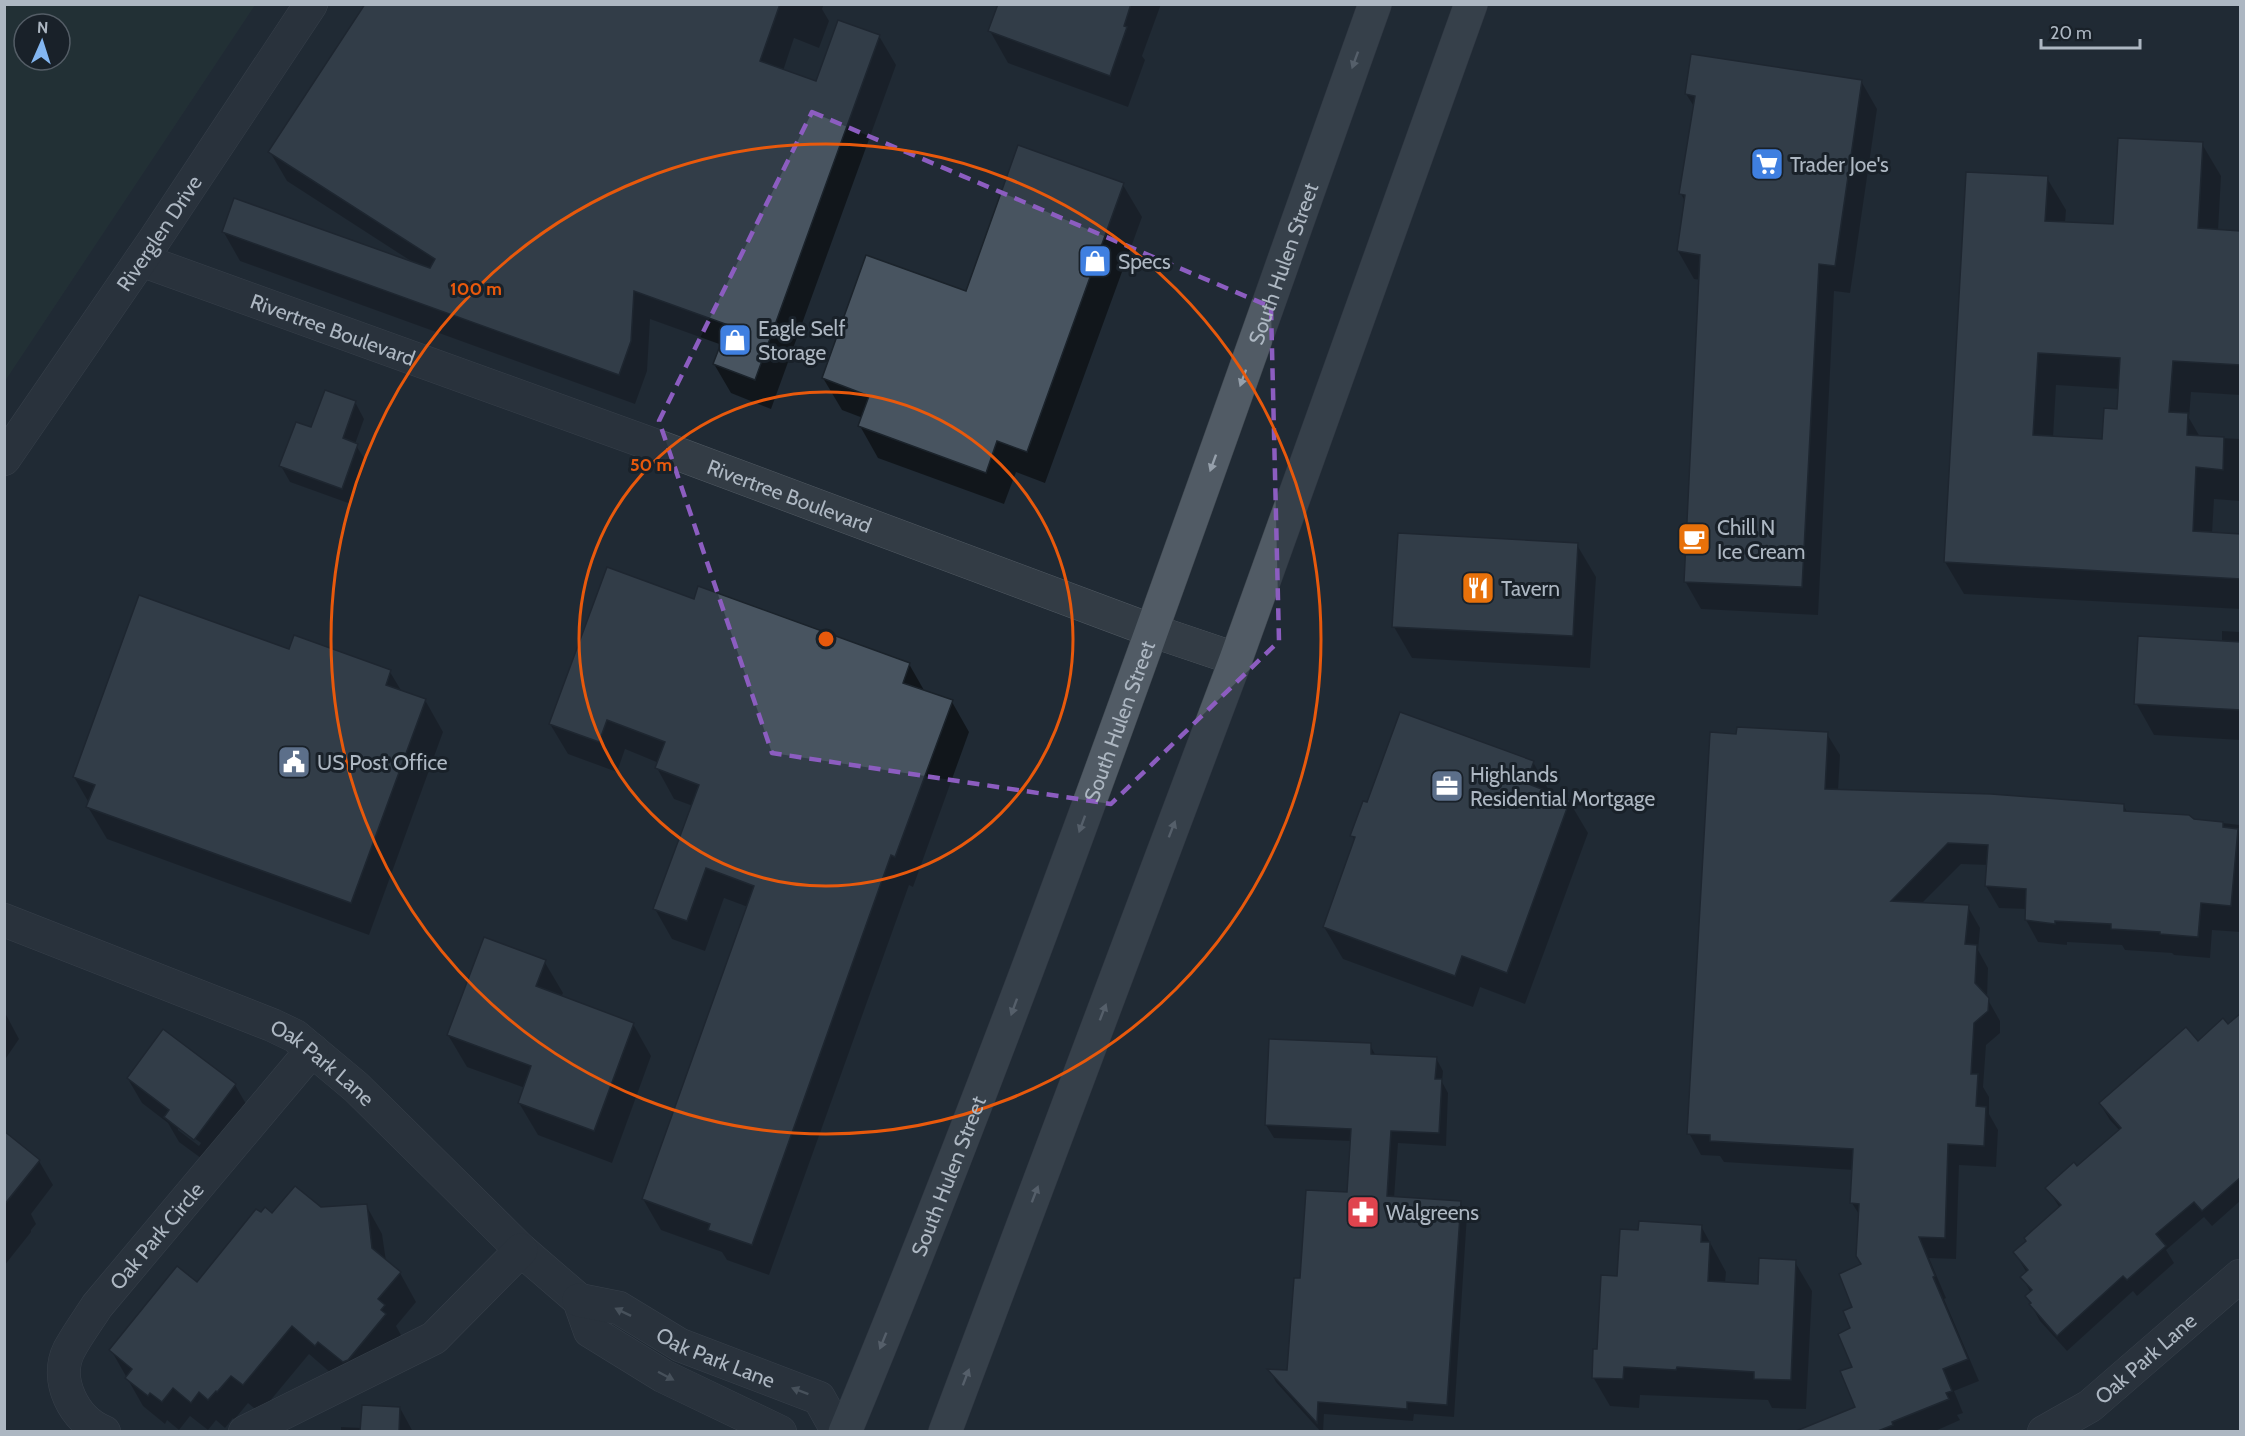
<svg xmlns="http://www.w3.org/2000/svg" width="2245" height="1436" viewBox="0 0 2245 1436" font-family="Cabin,sans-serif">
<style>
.green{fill:#253837;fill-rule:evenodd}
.shadow{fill:#0007;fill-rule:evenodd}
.building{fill:#485460;stroke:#1b232b;stroke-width:1.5;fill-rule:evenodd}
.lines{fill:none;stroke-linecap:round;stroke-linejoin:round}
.minor-casing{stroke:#515a63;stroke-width:34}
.major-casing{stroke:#3d454e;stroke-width:34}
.minor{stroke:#333c45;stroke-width:33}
.major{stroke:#515b65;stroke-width:33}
.oneway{fill:#96a0ab}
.oneway2{fill:#76808a}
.marked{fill:none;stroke:#8c5dc0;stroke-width:4.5;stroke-dasharray:12 8;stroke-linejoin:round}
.ring{fill:none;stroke:#e8590c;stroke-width:3}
.labels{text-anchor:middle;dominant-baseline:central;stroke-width:6;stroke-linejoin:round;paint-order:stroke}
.poi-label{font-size:21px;fill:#adb7c2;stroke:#192129;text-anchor:start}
.street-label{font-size:21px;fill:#adb7c2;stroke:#192129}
.centre{fill:#e8590c;stroke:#192129;stroke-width:3}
.ring-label{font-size:18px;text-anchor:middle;font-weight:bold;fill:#e8590c;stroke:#192129;stroke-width:6;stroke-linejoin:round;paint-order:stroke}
</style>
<rect width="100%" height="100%" fill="#202a34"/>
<path class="green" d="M5,4l250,1 -250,376 -1,-376zM24,24h36v36h-36z"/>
<g class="shadow">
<polygon points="540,4 824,4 822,9 829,21 819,48 794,38 783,71 817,83 879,36 896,65 771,409 731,393 714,364 722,345 650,319 647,371 635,404 240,261 223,231 414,263 287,181 270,152"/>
<polygon points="999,4 1161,4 1142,56 1145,60 1128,107 1008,63 990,31"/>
<polygon points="1861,81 1877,109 1850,293 1834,291 1818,615 1701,609 1685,581 1701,280 1694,279 1678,251 1685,201 1681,194 1695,108 1686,94"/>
<path d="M2202,144l19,32 -3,55 22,1v163l-49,-3 -2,26 11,19 40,2v62l-26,-2 -2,35 28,1v74l-276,-15 -19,-32 102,-384 19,32 -1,13 49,3zM2056,385l64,4 -1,22 -15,30 -51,-3z"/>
<polygon points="1123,185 1142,217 1045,483 1016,472 1004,504 878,458 860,426 863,418 842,410 823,378 967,293"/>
<polygon points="355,402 364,419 355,444 366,461 351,504 290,482 281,466 312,429"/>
<polygon points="1577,545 1596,577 1590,668 1412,658 1394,627"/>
<polygon points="694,601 909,664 925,692 952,702 969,732 913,887 909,885 769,1275 727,1260 722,1252 661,1230 643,1199 748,907 724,898 705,951 672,939 655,909 693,806 674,799 657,768 659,763 625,749 617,772 568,754 550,724"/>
<polygon points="2222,631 2240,632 2240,740 2154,735 2136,703 2222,643"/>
<polygon points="290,651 390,672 402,692 425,700 443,732 369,935 107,839 88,807 89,803 74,777"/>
<polygon points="1827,734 1840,755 1838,791 2124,806 2127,812 2240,825 2240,932 2212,930 2210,958 2174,955 2172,953 2125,950 2122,945 2067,942 2067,945 2038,942 2026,920 2027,909 1999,908 1986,886 1988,865 1961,864 1921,904 1968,907 1980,928 1978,950 1988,968 1987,998 2000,1021 2000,1033 1986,1045 1983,1087 1989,1097 1989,1114 1998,1130 1996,1167 1959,1165 1956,1259 1929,1258 1946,1298 1944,1299 1979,1381 1954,1391 1963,1413 1957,1415 1960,1420 1933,1432 1847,1432 1840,1414 1857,1408 1852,1329 1854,1307 1863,1265 1860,1216 1852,1203 1854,1170 1724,1162 1720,1156 1701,1155 1689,1133 1738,736"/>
<polygon points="1533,762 1551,794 1569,801 1588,833 1525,1004 1480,987 1473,1007 1343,959 1324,927 1355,841 1352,835 1368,804"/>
<polygon points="544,961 563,993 561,997 633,1024 651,1056 612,1163 538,1135 519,1103 525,1088 467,1067 448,1035"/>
<polygon points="4,1011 19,1039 4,1061"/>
<polygon points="2240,1015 2240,1201 2212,1226 2204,1217 2166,1250 2174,1263 2137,1296 2133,1291 2067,1351 2040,1321 2031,1305 2027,1296 2031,1293 2022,1277 2027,1273 2015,1253 2060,1208 2047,1188 2077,1168 2120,1131 2110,1120 2100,1104 2228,1026"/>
<polygon points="1370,1045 1376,1056 1436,1058 1443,1071 1442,1082 1448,1093 1446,1146 1398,1143 1394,1198 1460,1202 1467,1215 1454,1417 1414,1414 1413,1421 1324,1414 1323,1432 1321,1432 1276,1382 1270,1370 1289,1371 1301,1280 1348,1194 1352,1141 1274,1138 1266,1125"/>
<path d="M128,1079l107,6 14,24 -40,55 -30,-22 -11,-19 -26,-20zM178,1126l23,17 -2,3 -21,-16z"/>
<polygon points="4,1133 39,1161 53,1185 31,1214 36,1224 31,1230 31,1232 4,1266"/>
<polygon points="366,1205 382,1234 386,1261 400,1273 416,1302 396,1326 401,1335 398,1338 332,1374 309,1354 260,1413 248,1403 234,1420 233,1418 225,1428 216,1420 208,1430 190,1416 179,1430 167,1420 165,1424 143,1406 111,1350 197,1284 272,1215 320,1208"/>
<polygon points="1701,1226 1726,1272 1725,1283 1760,1285 1795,1262 1812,1291 1806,1409 1772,1408 1768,1400 1640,1395 1639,1408 1610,1406 1593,1377 1598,1350 1618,1277 1640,1232"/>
<polygon points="400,1408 412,1430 427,1432 341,1432 341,1427 362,1428"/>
</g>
<g class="building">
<polygon points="365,4 780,4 760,61 816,81 838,20 880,35 755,380 713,364 728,325 634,291 631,341 619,375 222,232 234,198 430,268 435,259 268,152"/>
<polygon points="998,4 1131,4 1124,26 1127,27 1110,76 988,31"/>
<polygon points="1691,54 1862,80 1835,266 1819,264 1802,587 1684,582 1700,255 1677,251 1685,195 1679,194 1695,96 1685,94"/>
<path d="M2118,138l85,4 -5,86 43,3v134l-68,-4 -4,51 19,1 -1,22 37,2 -1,33 -27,-3 -3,64 48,3v45l-297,-17 22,-390 82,4 -3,45 68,3zM2038,353l82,5 -3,51 -13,-1 -2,31 -69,-4z"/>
<polygon points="1018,145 1124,183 1027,452 997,441 986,473 858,426 869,396 822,378 866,255 966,291"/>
<polygon points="325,390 356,401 343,438 358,444 342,489 279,466 296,422 311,427"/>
<polygon points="1398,533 1578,543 1573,636 1392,627"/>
<polygon points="607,567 694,599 698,586 910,663 903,683 953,700 895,857 891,855 752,1245 708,1230 710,1224 642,1199 754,886 706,868 687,921 653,909 699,785 655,768 665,742 607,720 599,742 549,724"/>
<polygon points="139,595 289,649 294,635 391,670 386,685 426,699 351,903 86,807 95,785 73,777"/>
<polygon points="2138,636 2241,642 2241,710 2134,704"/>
<polygon points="1400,712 1534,761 1526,783 1570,800 1507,973 1462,956 1455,976 1323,927 1355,837 1350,836 1363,801 1367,802"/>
<polygon points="1737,727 1828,732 1825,789 1991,794 2124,804 2124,811 2189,815 2194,819 2223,822 2223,827 2238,829 2231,906 2201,903 2198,937 2160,934 2160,932 2111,929 2111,924 2055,921 2055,924 2025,920 2026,889 1985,886 1988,845 1948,843 1891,901 1969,905 1965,944 1977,945 1975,983 1989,998 1988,1011 1974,1023 1971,1074 1978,1074 1976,1106 1986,1107 1984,1146 1948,1144 1945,1238 1919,1237 1935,1276 1933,1277 1968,1359 1943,1369 1952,1391 1946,1393 1949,1399 1892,1422 1893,1425 1878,1431 1796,1431 1855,1407 1840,1371 1852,1367 1838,1334 1850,1328 1843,1311 1852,1307 1839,1274 1861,1264 1856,1256 1859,1204 1850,1203 1853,1149 1710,1141 1710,1135 1687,1134 1710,732 1736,734"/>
<polygon points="484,937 546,960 536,986 634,1023 594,1131 518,1103 531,1066 447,1035"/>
<polygon points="2241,1013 2241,1177 2202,1211 2194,1202 2156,1234 2166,1246 2127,1280 2123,1276 2057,1336 2029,1304 2031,1303 2025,1296 2032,1290 2020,1277 2028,1270 2013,1252 2026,1241 2024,1238 2061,1205 2045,1188 2074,1162 2077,1166 2121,1128 2099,1103 2186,1027 2198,1041 2223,1018 2228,1024"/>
<polygon points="163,1029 236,1084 194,1140 164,1117 169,1110 127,1078"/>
<polygon points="1269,1039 1371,1043 1371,1054 1437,1057 1435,1079 1442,1079 1439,1133 1391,1131 1387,1196 1461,1201 1447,1405 1407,1402 1407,1409 1318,1402 1317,1423 1267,1369 1287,1370 1294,1278 1300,1278 1306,1190 1347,1192 1351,1129 1265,1125"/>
<polygon points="4,1131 40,1160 4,1205"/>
<polygon points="295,1186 321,1207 367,1204 372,1248 401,1272 378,1299 385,1305 381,1310 386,1314 348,1360 343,1362 318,1342 315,1346 292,1326 243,1385 231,1376 217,1392 216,1391 208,1400 199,1392 191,1403 173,1388 162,1402 150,1393 148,1396 125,1378 132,1369 109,1350 177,1266 197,1282 256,1209 261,1212 265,1207 272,1213"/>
<polygon points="1639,1221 1702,1225 1701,1242 1710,1242 1708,1281 1758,1284 1759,1258 1796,1260 1791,1380 1754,1379 1754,1372 1677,1367 1676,1370 1624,1367 1623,1379 1592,1378 1593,1349 1597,1349 1601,1275 1617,1276 1620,1229 1638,1230"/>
<polygon points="362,1405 400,1407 399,1431 360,1431"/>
</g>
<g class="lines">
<defs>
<g id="minor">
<path id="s1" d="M141,260l524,189 488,182 83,28"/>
<path id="s2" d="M4,459l149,-217 158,-238"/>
<path id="s3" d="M4,920l268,105 23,11 61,51 165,163 58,50 11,31 73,45 117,56"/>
<path id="s4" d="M579,1300l40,8 61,37 139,53 19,34"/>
<path id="s5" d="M104,1432c-30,-12 -50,-52 -35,-82 8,-15 19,-30 28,-44l215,-256"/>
<polyline points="245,1432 434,1338 521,1250"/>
<path id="s6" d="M2044,1432l46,-26 150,-130"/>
</g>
<g id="major">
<path id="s7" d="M845,1432c195,-469 359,-950 530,-1428"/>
<polyline points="945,1432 1236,659 1471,4"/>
</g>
</defs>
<use href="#minor" class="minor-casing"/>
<use href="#major" class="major-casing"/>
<use href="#minor" class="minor"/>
<use href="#major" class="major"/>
</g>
<defs><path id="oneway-solid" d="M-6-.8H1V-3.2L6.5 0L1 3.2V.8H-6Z" transform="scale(1.5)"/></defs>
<g class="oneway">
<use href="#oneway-solid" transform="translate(1355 60) rotate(110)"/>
<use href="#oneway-solid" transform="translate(1243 378) rotate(110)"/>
<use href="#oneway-solid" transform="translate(1213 463) rotate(110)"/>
<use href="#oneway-solid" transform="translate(1082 824) rotate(110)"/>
<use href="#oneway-solid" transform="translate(1172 829) rotate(-69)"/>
<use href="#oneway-solid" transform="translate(1014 1007) rotate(110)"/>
<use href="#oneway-solid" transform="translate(1103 1012) rotate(-69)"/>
<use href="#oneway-solid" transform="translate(1035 1194) rotate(-69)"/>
<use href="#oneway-solid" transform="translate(883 1341) rotate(112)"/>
<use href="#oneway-solid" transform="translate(966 1377) rotate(-69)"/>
</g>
<g class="oneway2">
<use href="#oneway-solid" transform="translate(623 1312) rotate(-154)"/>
<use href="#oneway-solid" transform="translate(666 1376) rotate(28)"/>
<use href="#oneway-solid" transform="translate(800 1391) rotate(-159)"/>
</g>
<path d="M0 0H2245V1436H0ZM812,112l459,195 8,334 -168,163 -339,-51 -113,-332z" fill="#202a34" fill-opacity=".55" fill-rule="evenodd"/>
<path class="marked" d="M812,112l459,195 8,334 -168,163 -339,-51 -113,-332z"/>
<g class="ring">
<circle cx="826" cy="639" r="247"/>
<circle cx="826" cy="639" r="495"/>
</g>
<defs>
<symbol id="supermarket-square" viewBox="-11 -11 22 22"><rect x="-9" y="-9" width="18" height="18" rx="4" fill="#3f7fe0" stroke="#192129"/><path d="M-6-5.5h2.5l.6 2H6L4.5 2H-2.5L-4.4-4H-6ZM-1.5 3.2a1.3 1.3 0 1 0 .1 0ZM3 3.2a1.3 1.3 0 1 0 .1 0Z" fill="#fff"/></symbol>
<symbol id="shop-square" viewBox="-11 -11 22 22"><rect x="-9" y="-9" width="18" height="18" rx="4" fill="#3f7fe0" stroke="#192129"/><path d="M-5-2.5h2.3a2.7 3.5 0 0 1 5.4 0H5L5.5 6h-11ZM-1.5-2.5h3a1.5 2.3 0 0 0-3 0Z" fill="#fff"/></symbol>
<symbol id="cafe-square" viewBox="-11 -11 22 22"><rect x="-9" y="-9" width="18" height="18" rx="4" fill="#e8710a" stroke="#192129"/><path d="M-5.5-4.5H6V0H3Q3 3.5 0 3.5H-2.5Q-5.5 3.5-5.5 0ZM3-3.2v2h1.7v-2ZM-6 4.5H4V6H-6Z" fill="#fff"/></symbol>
<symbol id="restaurant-square" viewBox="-11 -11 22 22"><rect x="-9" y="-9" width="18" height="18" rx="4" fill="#e8710a" stroke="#192129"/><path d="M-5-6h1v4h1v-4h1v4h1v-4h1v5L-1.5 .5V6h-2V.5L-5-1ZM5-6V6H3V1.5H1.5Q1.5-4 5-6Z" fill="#fff"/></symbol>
<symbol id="civic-square" viewBox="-11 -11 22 22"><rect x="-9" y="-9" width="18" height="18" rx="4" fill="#5c6f8a" stroke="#192129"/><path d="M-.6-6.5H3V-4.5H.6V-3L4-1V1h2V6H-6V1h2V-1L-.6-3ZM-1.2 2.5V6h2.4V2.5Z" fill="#fff"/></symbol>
<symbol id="office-square" viewBox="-11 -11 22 22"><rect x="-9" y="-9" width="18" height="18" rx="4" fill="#5c6f8a" stroke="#192129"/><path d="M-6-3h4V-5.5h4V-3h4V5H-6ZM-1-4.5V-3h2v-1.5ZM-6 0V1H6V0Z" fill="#fff"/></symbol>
<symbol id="pharmacy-square" viewBox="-11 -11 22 22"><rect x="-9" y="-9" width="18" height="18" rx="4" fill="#e0444e" stroke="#192129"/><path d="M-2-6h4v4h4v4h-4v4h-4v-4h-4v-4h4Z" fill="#fff"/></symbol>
</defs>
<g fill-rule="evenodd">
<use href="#supermarket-square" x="1748" y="145" width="38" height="38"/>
<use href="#shop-square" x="1076" y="242" width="38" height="38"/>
<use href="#shop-square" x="716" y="321" width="38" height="38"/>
<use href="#cafe-square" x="1675" y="520" width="38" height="38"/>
<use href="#restaurant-square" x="1459" y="569" width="38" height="38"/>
<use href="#civic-square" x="275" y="743" width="38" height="38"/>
<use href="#office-square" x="1428" y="767" width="38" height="38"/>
<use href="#pharmacy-square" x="1344" y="1193" width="38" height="38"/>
</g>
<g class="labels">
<g class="poi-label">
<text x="1790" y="164">Trader Joe's</text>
<text x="1118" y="261">Specs</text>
<text x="758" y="328">Eagle Self<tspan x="758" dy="24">Storage</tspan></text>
<text x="1717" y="527">Chill N<tspan x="1717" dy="24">Ice Cream</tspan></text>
<text x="1501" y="588">Tavern</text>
<text x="317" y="762">US Post Office</text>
<text x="1470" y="774">Highlands<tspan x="1470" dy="24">Residential Mortgage</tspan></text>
<text x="1386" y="1212">Walgreens</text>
</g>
<g class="street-label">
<text stroke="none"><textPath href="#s2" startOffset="274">Riverglen Drive</textPath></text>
<text stroke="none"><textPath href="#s7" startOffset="1248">South Hulen Street</textPath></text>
<text stroke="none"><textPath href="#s1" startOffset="204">Rivertree Boulevard</textPath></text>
<text stroke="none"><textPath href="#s1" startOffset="690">Rivertree Boulevard</textPath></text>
<text stroke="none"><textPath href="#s7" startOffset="762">South Hulen Street</textPath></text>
<text stroke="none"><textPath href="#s3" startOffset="351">Oak Park Lane</textPath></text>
<text stroke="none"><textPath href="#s7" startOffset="276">South Hulen Street</textPath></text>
<text stroke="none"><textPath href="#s5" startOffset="243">Oak Park Circle</textPath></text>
<text stroke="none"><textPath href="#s4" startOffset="150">Oak Park Lane</textPath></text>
<text stroke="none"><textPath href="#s6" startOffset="126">Oak Park Lane</textPath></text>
</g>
</g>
<circle cx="826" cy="639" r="9" class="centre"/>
<g class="ring-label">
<text x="476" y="295">100 m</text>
<text x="651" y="471">50 m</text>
</g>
<rect width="2245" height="1436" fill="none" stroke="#adb7c2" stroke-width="12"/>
<g transform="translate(42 42) rotate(3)"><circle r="28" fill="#192129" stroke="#545d66" stroke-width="1.5"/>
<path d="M0-4.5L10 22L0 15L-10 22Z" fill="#83b6f1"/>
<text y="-9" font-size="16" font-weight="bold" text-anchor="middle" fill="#adb7c2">N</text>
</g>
<path d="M2041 39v9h99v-9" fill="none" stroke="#adb7c2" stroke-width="3"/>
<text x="2050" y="39" font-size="18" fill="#adb7c2" stroke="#192129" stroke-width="4.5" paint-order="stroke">20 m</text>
</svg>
